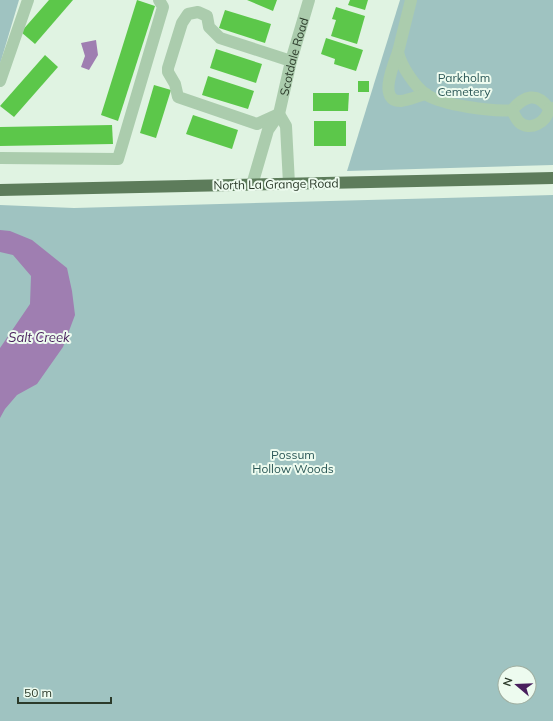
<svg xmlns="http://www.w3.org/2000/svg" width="553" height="721" viewBox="0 0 553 721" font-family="Mulish,sans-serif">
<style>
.green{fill:#9fc3c1;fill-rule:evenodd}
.water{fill:#9f7eb1}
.building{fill:#5cc74a}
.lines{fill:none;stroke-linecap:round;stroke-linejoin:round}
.minor{stroke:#abccad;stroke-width:12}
.major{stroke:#5d7c5b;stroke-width:12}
.labels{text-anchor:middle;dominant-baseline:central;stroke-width:4;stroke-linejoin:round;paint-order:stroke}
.street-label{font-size:12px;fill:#2b3a2a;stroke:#edfbef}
.park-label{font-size:12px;fill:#2d5958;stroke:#edfbef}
.water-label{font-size:13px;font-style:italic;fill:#481f5d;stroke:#edfbef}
</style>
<rect width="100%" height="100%" fill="#e0f3e2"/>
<g class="green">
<polygon points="0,0 19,0 0,64"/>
<polygon points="400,0 553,0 553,165 347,171"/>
<path d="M553,195v526h-553v-516l74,3zM505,673h24v24h-24z"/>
</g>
<g class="water">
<polygon points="96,40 98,55 89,70 81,67 85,56 81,43"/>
<polygon points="0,230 10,231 32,240 67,268 72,291 75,315 63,347 37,384 17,395 5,409 0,418 0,348 30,304 31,276 13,255 0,252"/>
</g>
<g class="building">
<polygon points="49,0 73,0 35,44 21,32"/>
<polygon points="137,0 155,6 118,121 101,115"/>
<polygon points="247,0 277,0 273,11"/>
<polygon points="350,0 368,0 365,10 348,5"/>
<polygon points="336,7 365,16 357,44 331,36 336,20 332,19"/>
<polygon points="225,10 271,24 265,43 219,28"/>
<polygon points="326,38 363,50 356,71 334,64 335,59 321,54"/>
<polygon points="216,49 262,64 256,83 210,68"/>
<polygon points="45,55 58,67 14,117 0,106"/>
<polygon points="208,76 254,91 248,109 202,95"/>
<rect x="358" y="81" width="11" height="11"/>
<polygon points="154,85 171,90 156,138 140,133"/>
<polygon points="313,93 349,93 348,111 313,111"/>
<polygon points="193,115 238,130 232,149 186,134"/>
<rect x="314" y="121" width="32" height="25"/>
<polygon points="112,125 113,144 0,146 0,127"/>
</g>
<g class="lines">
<g class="minor">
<path d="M411,0l-13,52c3,14 17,35 29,43 16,10 66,17 85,15 12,-14 25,-19 37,-1l4,-1"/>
<path d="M398,52c-4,11 -21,50 3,49 8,-1 17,-5 25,-7"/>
<polyline points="0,81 28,0"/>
<path d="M512,110c2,4 4,9 7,12 11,10 28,0 30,-13"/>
<polyline points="279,114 257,124 178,97 175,84 168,72 168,68 182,23 188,14 198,12 207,16 209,27 220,38 291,61"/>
<polyline points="279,114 286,126 289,184"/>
<polyline points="0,158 118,159 163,7 159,0"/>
<path id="s1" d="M252,185l16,-55 11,-16 12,-53 18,-61"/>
</g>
<polyline class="major" points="0,190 553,178"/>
</g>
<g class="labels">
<g class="street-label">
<text stroke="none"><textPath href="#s1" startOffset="136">Scotdale Road</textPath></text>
<text transform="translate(276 184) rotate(-1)">North La Grange Road</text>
</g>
<g class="park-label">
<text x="464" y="77">Parkholm<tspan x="464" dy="14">Cemetery</tspan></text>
<text x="293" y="454">Possum<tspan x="293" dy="14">Hollow Woods</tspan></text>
</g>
<g class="water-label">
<text x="39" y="337">Salt Creek</text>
</g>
</g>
<g transform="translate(517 685) rotate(289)"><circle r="19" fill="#edfbef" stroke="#9faea0"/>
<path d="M0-3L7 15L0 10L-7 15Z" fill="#481f5d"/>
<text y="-6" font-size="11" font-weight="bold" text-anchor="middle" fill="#2b3a2a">N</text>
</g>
<path d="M18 697v6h93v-6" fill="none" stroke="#2b3a2a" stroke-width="2"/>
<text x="24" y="697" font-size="12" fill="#2b3a2a" stroke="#edfbef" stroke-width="3" paint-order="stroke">50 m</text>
</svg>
